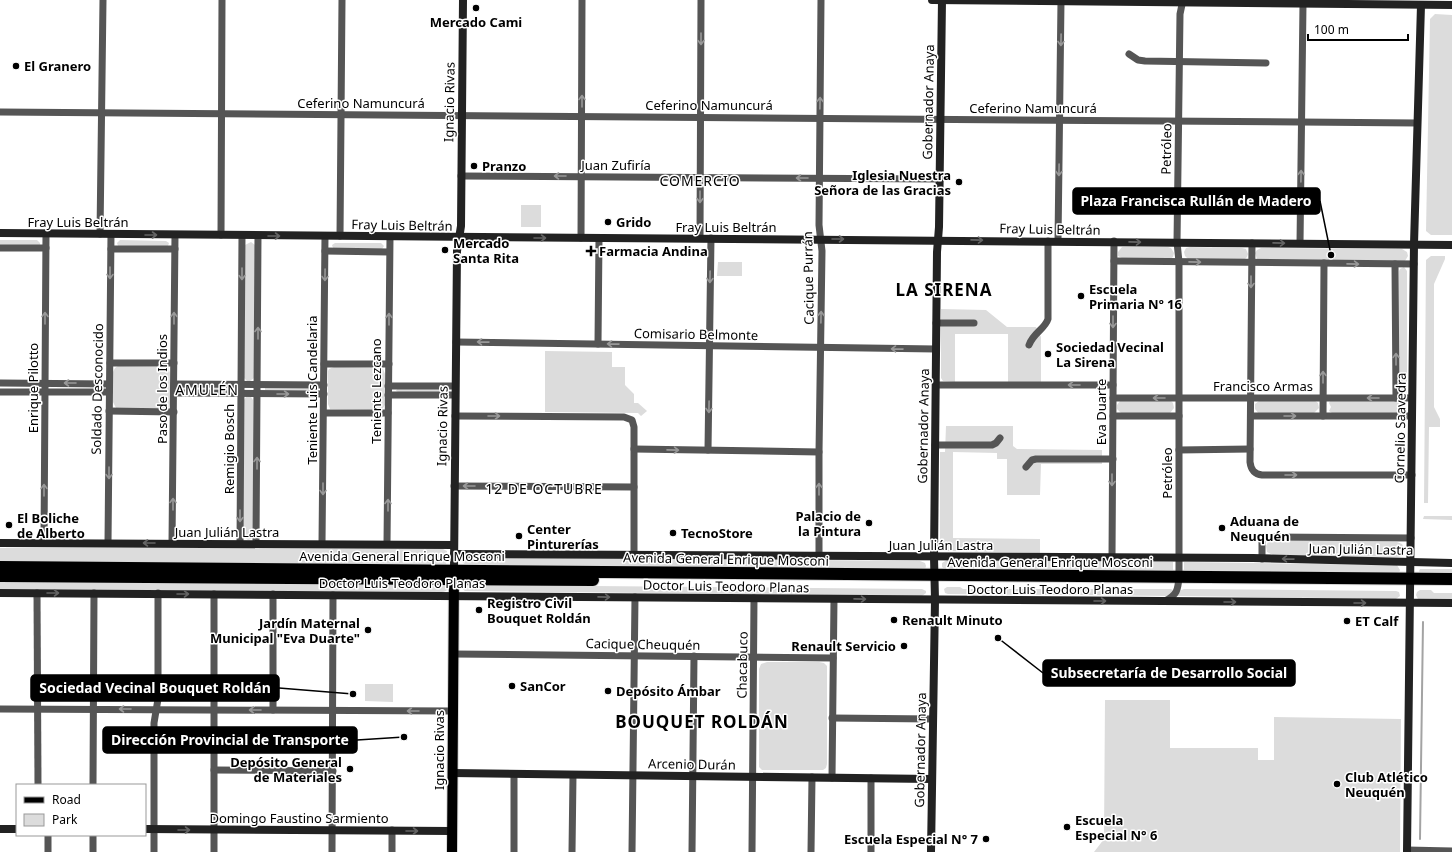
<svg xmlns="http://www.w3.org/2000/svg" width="1452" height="852" viewBox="0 0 1452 852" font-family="'Noto Sans',sans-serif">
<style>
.green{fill:#dcdcdc}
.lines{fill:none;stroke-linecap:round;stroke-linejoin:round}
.stream{stroke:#a3a3a3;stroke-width:2}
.primary-casing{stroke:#dbdbdb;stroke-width:12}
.highway-casing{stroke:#dbdbdb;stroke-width:14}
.street{stroke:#555;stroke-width:7}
.secondary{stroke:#222;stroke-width:8}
.primary{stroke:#000;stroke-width:10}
.highway{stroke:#000;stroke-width:12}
.oneway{stroke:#999}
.oneway2{stroke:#646464}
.poi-dot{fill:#000;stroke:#fff;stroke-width:1.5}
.labels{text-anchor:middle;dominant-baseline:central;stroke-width:3;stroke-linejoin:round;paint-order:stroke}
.poi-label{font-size:13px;font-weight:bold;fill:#000;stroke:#fff;text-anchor:start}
.street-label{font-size:13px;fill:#000;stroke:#fff}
.neighbourhood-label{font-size:14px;letter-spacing:1px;fill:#000;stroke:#fff}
.district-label{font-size:17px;font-weight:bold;letter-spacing:1px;fill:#000;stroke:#fff}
.leader{fill:none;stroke:#000;stroke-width:1.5}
.callout-dot{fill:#000;stroke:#fff;stroke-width:1.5}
.callout{fill:#000;stroke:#000;stroke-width:1.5}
.callout-label{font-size:14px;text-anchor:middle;font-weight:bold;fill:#fff}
</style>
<rect width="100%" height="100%" fill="#fff"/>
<g class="green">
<polygon points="1435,14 1452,15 1452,235 1431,235 1426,231 1430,19"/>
<rect x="521" y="205" width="20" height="22"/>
<polygon points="0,240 37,240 40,243 40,245 0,246"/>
<polygon points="120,240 166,241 169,243 168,246 118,246 117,243"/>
<polygon points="251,242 255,245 254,378 250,381 247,381 244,378 245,245"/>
<polygon points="335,243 381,243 384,246 382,249 333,248 332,245"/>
<polygon points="1122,247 1168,247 1171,248 1174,253 1173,257 1170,259 1122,258 1118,256 1118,252"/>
<polygon points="1190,247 1242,248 1246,249 1248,254 1247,257 1244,260 1188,259 1185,256 1184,252 1186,248"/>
<polygon points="1261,248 1402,249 1407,252 1408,256 1405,261 1257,259 1255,253 1257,250"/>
<polygon points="1431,256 1445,256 1445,259 1434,284 1434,407 1440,419 1440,427 1429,427 1428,503 1424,503 1426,260"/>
<polygon points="718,262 742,262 742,276 717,276"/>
<polygon points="1404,267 1407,271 1407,391 1405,395 1400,395 1398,392 1399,271 1400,269"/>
<polygon points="941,309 986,310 1007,327 1036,327 1041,337 1041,382 1008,382 1008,334 955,334 955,382 943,381 941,378"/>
<polygon points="545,351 612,352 612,367 625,367 625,385 634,394 634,403 638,403 647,411 641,416 638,413 545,412"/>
<polygon points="118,366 168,367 170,373 170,404 169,407 167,409 116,408 113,402 113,372 115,368"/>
<polygon points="334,367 378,368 383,369 385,374 385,405 383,408 381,410 330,409 328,404 328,371 329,369"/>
<polygon points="181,387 230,388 232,390 182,390"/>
<polygon points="265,388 314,388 316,390 265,390"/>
<polygon points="397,389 446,389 447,391 446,392 398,392 396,391"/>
<polygon points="246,397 251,397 253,400 253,536 251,539 248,540 243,536 244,400"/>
<polygon points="1170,400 1173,403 1174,408 1170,413 1121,413 1117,409 1117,405 1120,401"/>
<polygon points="1314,400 1318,403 1319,408 1314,413 1259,414 1255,409 1255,404 1259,401"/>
<path d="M1398,400c6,4 6,10 0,13h-66l-3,-2 2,-4 -2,-4 1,-2z"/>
<polygon points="946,426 1013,426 1013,446 1017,449 1102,450 1102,464 1041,464 1040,495 1007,495 1007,459 997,459 997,453 953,452 953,538 1040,539 1040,553 942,551 940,546 940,452 945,452"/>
<polygon points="1424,516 1452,516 1452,520 1423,519"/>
<polygon points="1273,540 1397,542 1402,544 1405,551 1402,556 1397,557 1273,555 1267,552 1266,546 1268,542"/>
<polygon points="0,548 441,548 447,551 446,565 431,567 427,564 0,561"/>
<polygon points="464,557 920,561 925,563 926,566 925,569 908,571 903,568 466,565 462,562"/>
<polygon points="947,560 1173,562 1173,570 945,569 942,567 942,563"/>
<polygon points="1184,562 1394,565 1397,565 1400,570 1399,573 1384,575 1380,572 1184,570"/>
<polygon points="1420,569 1452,569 1452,573 1420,573 1419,571"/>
<polygon points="0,579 444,585 447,586 448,589 446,591 443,592 0,589"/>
<polygon points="478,583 481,585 922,589 926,591 926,593 922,596 465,591 461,588 462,584"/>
<polygon points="947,587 960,587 963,589 1171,589 1173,590 1170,596 948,594 945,593 944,589"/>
<polygon points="1184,589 1396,591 1399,592 1400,596 1396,599 1177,596 1179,591"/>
<polygon points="1420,590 1431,590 1434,593 1452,593 1452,600 1418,599 1416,595 1417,592"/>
<polygon points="767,662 819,662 824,663 827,666 827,764 826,768 823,770 762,770 759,767 759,669 761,664"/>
<polygon points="365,684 393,684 393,702 365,701"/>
<polygon points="1105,700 1170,700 1170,748 1258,748 1258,760 1274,760 1274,717 1401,719 1400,852 1094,852 1104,839"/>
</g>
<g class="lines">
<polyline class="stream" points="1420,839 1423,622"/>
<defs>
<polyline id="primary" points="452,852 454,572"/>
<g id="highway">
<polyline points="0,567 1452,579"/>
<polyline points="0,576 593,580"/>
</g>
</defs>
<use href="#primary" class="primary-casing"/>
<use href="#highway" class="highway-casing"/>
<g class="street">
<polyline points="1129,54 1138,60 1145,61 1266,63"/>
<polyline points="0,112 1417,123"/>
<polyline points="461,176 939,179"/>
<polyline points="100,234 103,0"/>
<polyline points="221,235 222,0"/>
<polyline points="340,236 342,0"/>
<polyline points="581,238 582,0"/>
<polyline points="700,238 701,0"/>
<polyline points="1058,241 1061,1"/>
<path d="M1252,243l-2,219c1,8 4,12 12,13h150"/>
<polyline points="1300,243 1303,4"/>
<polyline points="0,248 46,248"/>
<polyline points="111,249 175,249"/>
<polyline points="325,251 389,252"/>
<polyline points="1114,261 1414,264"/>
<polyline points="1395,264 1396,398"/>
<polyline points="936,323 974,323"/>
<polyline points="456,342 936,349"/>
<polyline points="598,344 599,238"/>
<path d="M1029,345c4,-12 16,-16 19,-26v-78"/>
<polyline points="110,363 174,363"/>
<polyline points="324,364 389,364"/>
<polyline points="0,383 109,384"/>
<polyline points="174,384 324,385"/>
<polyline points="936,385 1113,385"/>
<polyline points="388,386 455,386"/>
<polyline points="0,392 109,392"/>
<polyline points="174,393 324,394"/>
<polyline points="388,395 455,395"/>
<polyline points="1113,398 1412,398"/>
<polyline points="109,411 174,412"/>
<polyline points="324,413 388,413"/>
<polyline points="455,416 624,417 632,420 634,427 634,555"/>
<polyline points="1113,416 1179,416"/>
<polyline points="1251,416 1412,416"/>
<polyline points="1323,416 1324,263"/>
<polyline points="935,445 992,445 996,443 1000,438"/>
<polyline points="634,449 819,452"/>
<polyline points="708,450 711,238"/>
<polyline points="1179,450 1250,449"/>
<polyline points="1026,467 1032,460 1036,459 1113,459"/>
<polyline points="454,486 634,487"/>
<polyline points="44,543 46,234"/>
<polyline points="108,543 111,234"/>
<polyline points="172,543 175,235"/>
<polyline points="240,544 242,235"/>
<polyline points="256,544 258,236"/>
<polyline points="322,544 325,236"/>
<polyline points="387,544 390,237"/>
<polyline points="819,556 819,452 822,251 819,225 821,0"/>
<polyline points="1112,558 1114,241"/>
<polyline points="1262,559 1262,542 1264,538 1266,537 1411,538"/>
<polyline points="37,593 38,785"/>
<polyline points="214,594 214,852"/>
<path d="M1165,601c12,-6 13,-11 14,-24v-315l-2,-20 3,-228 3,-14"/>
<polyline points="453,654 833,658"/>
<polyline points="0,709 452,711"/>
<polyline points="273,710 273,594"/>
<polyline points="832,718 933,719"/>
<polyline points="214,770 333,771"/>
<polyline points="832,778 834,599"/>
<polyline points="93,785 94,593"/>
<polyline points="48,835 48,852"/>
<polyline points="1407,850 1452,851"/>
<polyline points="93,852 93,835"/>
<polyline points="154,852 154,723 158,699 158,593"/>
<polyline points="332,852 333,595"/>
<polyline points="392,852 392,830"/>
<polyline points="514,852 514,774"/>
<polyline points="572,852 573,775"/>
<polyline points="632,852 635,597"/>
<polyline points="692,852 694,656"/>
<polyline points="752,852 754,598"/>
<polyline points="811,852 812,777"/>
<polyline points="871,852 871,778"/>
</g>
<g class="secondary">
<polyline points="932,0 1452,5"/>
<polyline points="0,233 1452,245"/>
<polyline points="0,543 454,545"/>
<polyline points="454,554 1253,558 1452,563"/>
<polyline points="454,570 457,251 461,226 463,0"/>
<polyline points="0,593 1452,603"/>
<polyline points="452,773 932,779"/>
<polyline points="0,829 17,829"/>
<polyline points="145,829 452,831"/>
<polyline points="931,852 935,600 934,557 937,252 939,227 942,0"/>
<polyline points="1407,852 1414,244 1421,5"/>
</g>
<use href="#primary" class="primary"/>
<use href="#highway" class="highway"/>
</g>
<defs><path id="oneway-shaft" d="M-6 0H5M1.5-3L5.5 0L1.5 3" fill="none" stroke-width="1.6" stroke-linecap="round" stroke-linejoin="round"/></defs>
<g class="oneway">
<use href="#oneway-shaft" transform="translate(701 39) rotate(90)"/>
<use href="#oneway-shaft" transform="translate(1061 40) rotate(91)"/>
<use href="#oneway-shaft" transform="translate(582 101) rotate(-90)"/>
<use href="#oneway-shaft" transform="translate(820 103) rotate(-89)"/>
<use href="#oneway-shaft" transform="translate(1059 170) rotate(91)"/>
<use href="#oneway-shaft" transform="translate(560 176) rotate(-180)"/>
<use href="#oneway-shaft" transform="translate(1301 176) rotate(-89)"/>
<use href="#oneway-shaft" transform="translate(802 178) rotate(-180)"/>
<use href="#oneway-shaft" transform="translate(700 197) rotate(90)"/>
<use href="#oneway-shaft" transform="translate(1195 262) rotate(1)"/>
<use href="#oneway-shaft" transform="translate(1353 264) rotate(1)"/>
<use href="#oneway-shaft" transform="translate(110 273) rotate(90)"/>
<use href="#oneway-shaft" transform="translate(242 274) rotate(90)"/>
<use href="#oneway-shaft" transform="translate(325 275) rotate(91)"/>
<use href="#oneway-shaft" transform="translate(710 277) rotate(91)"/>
<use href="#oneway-shaft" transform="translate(1251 282) rotate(90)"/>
<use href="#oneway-shaft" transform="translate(821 317) rotate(-89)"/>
<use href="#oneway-shaft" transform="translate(45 318) rotate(-90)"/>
<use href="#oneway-shaft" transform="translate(174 318) rotate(-90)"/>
<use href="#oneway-shaft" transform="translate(389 319) rotate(-90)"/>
<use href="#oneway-shaft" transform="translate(1113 322) rotate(90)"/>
<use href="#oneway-shaft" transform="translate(258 333) rotate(-90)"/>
<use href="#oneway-shaft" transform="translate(483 342) rotate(-179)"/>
<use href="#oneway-shaft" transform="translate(613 344) rotate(-179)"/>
<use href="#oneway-shaft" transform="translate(897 349) rotate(-179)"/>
<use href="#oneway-shaft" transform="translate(1396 359) rotate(-90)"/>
<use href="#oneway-shaft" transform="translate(1323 377) rotate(-90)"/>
<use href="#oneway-shaft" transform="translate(70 383) rotate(-180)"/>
<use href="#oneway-shaft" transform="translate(1074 385) rotate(-180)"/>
<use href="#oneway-shaft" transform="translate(283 394)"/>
<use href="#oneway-shaft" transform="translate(1159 398) rotate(180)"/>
<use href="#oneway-shaft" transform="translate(1373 398) rotate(180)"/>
<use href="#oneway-shaft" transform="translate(709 407) rotate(91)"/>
<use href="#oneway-shaft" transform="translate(494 416)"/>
<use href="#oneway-shaft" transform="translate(1290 416)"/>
<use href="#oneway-shaft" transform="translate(673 450) rotate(1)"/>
<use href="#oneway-shaft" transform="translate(257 463) rotate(-90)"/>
<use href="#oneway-shaft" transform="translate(109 473) rotate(90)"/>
<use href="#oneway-shaft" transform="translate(1291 475)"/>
<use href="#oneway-shaft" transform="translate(1112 480) rotate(90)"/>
<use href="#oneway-shaft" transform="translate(469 486) rotate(-180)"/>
<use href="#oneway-shaft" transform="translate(323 489) rotate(90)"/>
<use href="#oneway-shaft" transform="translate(819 489) rotate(-90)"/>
<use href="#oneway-shaft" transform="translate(44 490) rotate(-90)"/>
<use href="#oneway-shaft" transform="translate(173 504) rotate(-90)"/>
<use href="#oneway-shaft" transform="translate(388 505) rotate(-90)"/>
<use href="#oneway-shaft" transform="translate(240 516) rotate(90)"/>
<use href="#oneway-shaft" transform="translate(125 709) rotate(-180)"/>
<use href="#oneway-shaft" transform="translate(255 710) rotate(-180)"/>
<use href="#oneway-shaft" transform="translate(413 711) rotate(-180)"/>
</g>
<g class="oneway2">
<use href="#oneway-shaft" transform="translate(151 235)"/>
<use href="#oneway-shaft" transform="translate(274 236)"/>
<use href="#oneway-shaft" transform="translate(540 238)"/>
<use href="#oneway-shaft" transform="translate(838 239)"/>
<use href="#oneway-shaft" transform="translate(977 240) rotate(1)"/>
<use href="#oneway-shaft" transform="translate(1135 242) rotate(1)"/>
<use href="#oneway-shaft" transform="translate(1279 243) rotate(1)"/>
<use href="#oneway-shaft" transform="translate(149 543) rotate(-180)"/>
<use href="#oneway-shaft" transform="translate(1288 559) rotate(-179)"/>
<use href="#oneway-shaft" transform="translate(53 593)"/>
<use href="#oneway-shaft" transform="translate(183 594)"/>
<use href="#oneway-shaft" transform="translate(604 597) rotate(1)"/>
<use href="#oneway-shaft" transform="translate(860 599) rotate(1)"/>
<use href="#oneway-shaft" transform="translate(1100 601)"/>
<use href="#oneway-shaft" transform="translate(1230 602)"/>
<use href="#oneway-shaft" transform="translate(1360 603)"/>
<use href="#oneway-shaft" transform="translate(184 830)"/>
<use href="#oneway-shaft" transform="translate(412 831)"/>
</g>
<g class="poi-dot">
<circle cx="476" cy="8" r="4"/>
<circle cx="16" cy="66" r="4"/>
<circle cx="474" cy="166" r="4"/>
<circle cx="959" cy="182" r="4"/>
<circle cx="608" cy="222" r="4"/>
<circle cx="445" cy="250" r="4"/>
<path d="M589 245h4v4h4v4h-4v4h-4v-4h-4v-4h4z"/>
<circle cx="1081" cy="296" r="4"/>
<circle cx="1048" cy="354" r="4"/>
<circle cx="869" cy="523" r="4"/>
<circle cx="9" cy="525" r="4"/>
<circle cx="1222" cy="528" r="4"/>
<circle cx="673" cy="533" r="4"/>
<circle cx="519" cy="536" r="4"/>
<circle cx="479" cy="610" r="4"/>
<circle cx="894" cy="620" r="4"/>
<circle cx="1347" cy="621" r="4"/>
<circle cx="368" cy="630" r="4"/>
<circle cx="904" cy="646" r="4"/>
<circle cx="512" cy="686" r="4"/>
<circle cx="608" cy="691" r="4"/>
<circle cx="350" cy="769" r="4"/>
<circle cx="1337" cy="784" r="4"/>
<circle cx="1067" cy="827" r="4"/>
<circle cx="986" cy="839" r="4"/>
</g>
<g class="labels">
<g class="poi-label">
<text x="476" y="22" text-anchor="middle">Mercado Cami</text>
<text x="24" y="66">El Granero</text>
<text x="482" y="166">Pranzo</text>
<text x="951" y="175" text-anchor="end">Iglesia Nuestra<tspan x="951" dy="15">Señora de las Gracias</tspan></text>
<text x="616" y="222">Grido</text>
<text x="453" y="243">Mercado<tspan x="453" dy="15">Santa Rita</tspan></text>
<text x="599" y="251">Farmacia Andina</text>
<text x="1089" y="289">Escuela<tspan x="1089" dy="15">Primaria Nº 16</tspan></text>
<text x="1056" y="347">Sociedad Vecinal<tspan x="1056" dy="15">La Sirena</tspan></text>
<text x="861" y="516" text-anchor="end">Palacio de<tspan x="861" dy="15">la Pintura</tspan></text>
<text x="17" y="518">El Boliche<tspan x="17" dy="15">de Alberto</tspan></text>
<text x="1230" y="521">Aduana de<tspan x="1230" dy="15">Neuquén</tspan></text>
<text x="527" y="529">Center<tspan x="527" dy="15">Pinturerías</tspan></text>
<text x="681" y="533">TecnoStore</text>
<text x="487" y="603">Registro Civil<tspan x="487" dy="15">Bouquet Roldán</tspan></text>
<text x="902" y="620">Renault Minuto</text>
<text x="1355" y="621">ET Calf</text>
<text x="360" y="623" text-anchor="end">Jardín Maternal<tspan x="360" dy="15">Municipal "Eva Duarte"</tspan></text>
<text x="896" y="646" text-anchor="end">Renault Servicio</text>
<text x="520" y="686">SanCor</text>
<text x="616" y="691">Depósito Ámbar</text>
<text x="342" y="762" text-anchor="end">Depósito General<tspan x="342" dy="15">de Materiales</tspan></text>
<text x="1345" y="777">Club Atlético<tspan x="1345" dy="15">Neuquén</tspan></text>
<text x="1075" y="820">Escuela<tspan x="1075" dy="15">Especial N° 6</tspan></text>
<text x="978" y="839" text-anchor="end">Escuela Especial N° 7</text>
</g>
<g class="street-label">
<text transform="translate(449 102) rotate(-89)">Ignacio Rivas</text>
<text transform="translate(928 102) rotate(-89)">Gobernador Anaya</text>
<text x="361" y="103">Ceferino Namuncurá</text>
<text x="709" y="105">Ceferino Namuncurá</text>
<text x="1033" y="108">Ceferino Namuncurá</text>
<text transform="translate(1166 149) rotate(-89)">Petróleo</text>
<text x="616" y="165">Juan Zufiría</text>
<text x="78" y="222">Fray Luis Beltrán</text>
<text transform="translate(402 225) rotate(1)">Fray Luis Beltrán</text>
<text x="726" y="227">Fray Luis Beltrán</text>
<text transform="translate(1050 229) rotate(1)">Fray Luis Beltrán</text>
<text transform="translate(808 278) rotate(-91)">Cacique Purrán</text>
<text transform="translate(696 334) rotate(1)">Comisario Belmonte</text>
<text x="1263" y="386">Francisco Armas</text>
<text transform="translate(33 388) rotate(-90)">Enrique Pilotto</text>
<text transform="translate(97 389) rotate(-89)">Soldado Desconocido</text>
<text transform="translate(162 389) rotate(-90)">Paso de los Indios</text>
<text transform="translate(312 390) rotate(-90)">Teniente Luis Candelaria</text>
<text transform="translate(376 391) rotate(-90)">Teniente Lezcano</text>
<text transform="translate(1101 412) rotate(-90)">Eva Duarte</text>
<text transform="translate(442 426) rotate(-89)">Ignacio Rivas</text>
<text transform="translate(923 426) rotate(-89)">Gobernador Anaya</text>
<text transform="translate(1400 428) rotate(-89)">Cornelio Saavedra</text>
<text transform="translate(229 449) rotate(-90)">Remigio Bosch</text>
<text transform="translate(1167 473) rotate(-90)">Petróleo</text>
<text x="227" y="532">Juan Julián Lastra</text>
<text x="941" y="545">Juan Julián Lastra</text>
<text transform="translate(1361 549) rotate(1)">Juan Julián Lastra</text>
<text x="402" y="556">Avenida General Enrique Mosconi</text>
<text transform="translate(726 559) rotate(1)">Avenida General Enrique Mosconi</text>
<text x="1050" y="562">Avenida General Enrique Mosconi</text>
<text x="402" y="583">Doctor Luis Teodoro Planas</text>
<text transform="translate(726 586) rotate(1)">Doctor Luis Teodoro Planas</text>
<text x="1050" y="589">Doctor Luis Teodoro Planas</text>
<text transform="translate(643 644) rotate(1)">Cacique Cheuquén</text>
<text transform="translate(742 665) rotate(-89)">Chacabuco</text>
<text transform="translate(439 750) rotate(-90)">Ignacio Rivas</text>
<text transform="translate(920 750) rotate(-89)">Gobernador Anaya</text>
<text transform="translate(692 764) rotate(1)">Arcenio Durán</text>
<text x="299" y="818">Domingo Faustino Sarmiento</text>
</g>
<g class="neighbourhood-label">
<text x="700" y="180">COMERCIO</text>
<text x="207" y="389">AMULÉN</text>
<text x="544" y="488">12 DE OCTUBRE</text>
</g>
<g class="district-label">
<text x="944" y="289">LA SIRENA</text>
<text x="702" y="721">BOUQUET ROLDÁN</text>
</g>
</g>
<path class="leader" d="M1331 255L1320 201M998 638L1043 673M353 694L279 688M404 737L357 740"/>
<g class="callout-dot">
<circle cx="1331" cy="255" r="4"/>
<circle cx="998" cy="638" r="4"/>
<circle cx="353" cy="694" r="4"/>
<circle cx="404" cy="737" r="4"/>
</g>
<g class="callout">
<rect x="1073" y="188" width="247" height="26" rx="4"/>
<rect x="1043" y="660" width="252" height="26" rx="4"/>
<rect x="31" y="675" width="248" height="26" rx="4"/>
<rect x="103" y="727" width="254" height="26" rx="4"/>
</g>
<g class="callout-label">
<text x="1196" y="206">Plaza Francisca Rullán de Madero</text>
<text x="1169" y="678">Subsecretaría de Desarrollo Social</text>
<text x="155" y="693">Sociedad Vecinal Bouquet Roldán</text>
<text x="230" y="745">Dirección Provincial de Transporte</text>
</g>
<rect x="16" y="784" width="130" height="52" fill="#ffffff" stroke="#999999"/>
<rect x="24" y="797" width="20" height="6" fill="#000000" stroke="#999999"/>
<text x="52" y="804" font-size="12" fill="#000000">Road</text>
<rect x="24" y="814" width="20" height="12" fill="#dcdcdc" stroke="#999999"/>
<text x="52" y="824" font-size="12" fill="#000000">Park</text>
<path d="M1308 34v6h100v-6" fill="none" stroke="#000000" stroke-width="2"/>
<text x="1314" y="34" font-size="12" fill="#000000" stroke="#ffffff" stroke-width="3" paint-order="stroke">100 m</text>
</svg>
